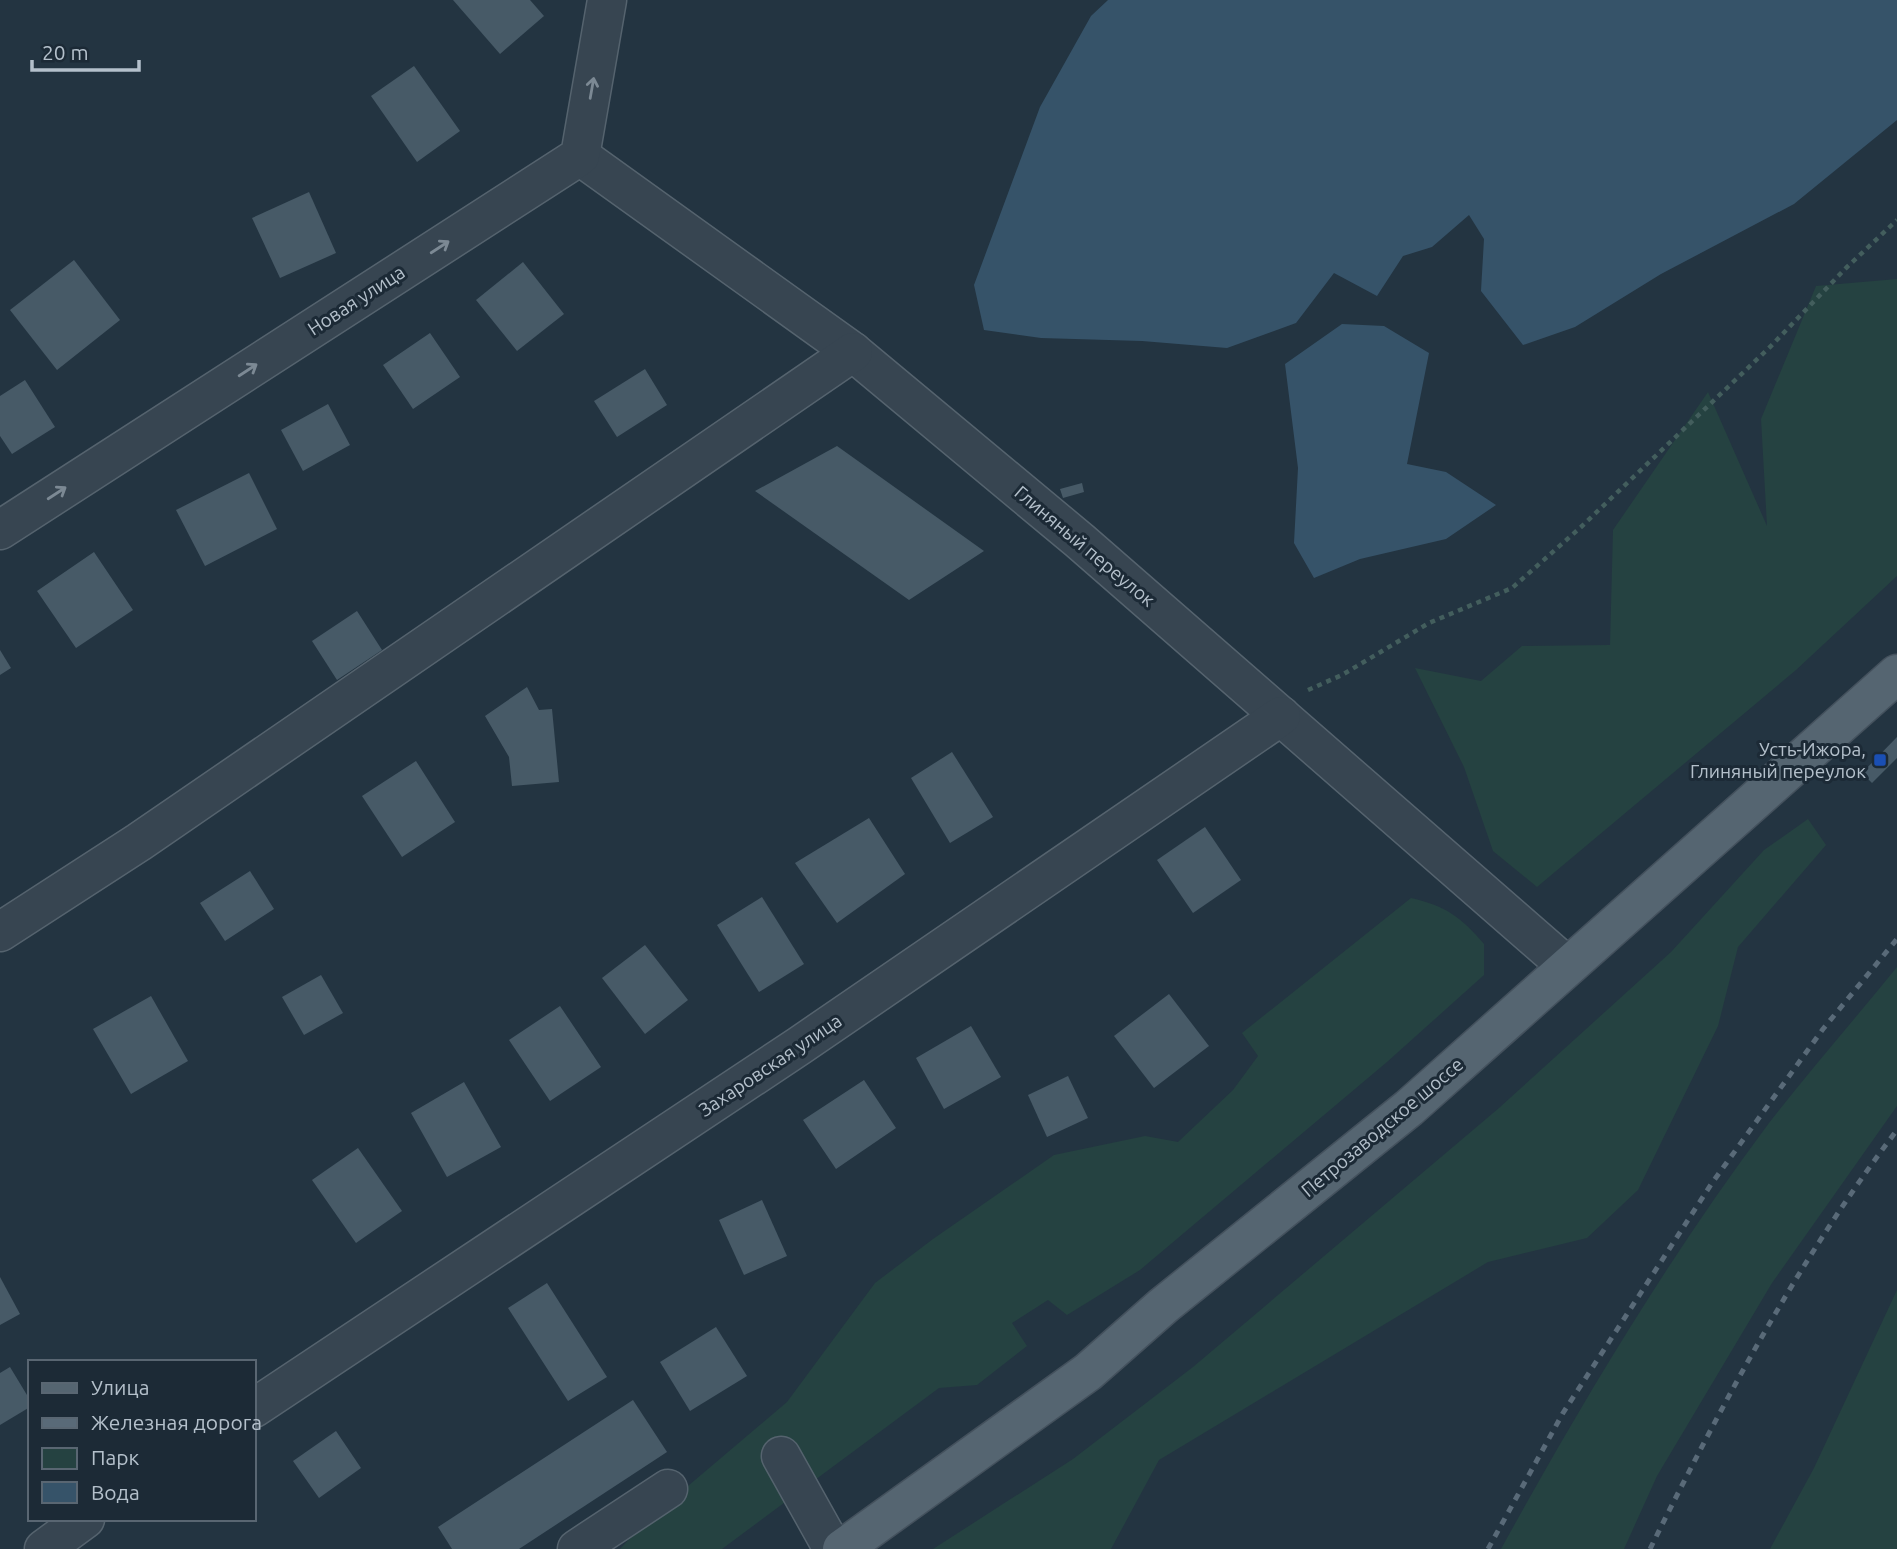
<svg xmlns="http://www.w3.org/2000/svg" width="1897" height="1549" viewBox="0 0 1897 1549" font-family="Ubuntu,sans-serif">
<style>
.green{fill:#254241}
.water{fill:#365369}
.building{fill:#475a67}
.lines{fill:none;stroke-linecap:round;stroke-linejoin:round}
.minor-casing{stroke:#55636e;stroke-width:41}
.major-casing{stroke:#44515d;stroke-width:41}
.path{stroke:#435e5d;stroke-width:4.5;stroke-dasharray:5 5;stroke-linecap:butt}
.minor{stroke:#374551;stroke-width:38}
.major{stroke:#556571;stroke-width:38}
.rail{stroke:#596a78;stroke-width:5;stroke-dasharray:7 7;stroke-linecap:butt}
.oneway{stroke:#7c8994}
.transit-dot{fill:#1a4fb4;stroke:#1c2a36;stroke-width:2.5}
.labels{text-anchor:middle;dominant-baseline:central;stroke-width:6;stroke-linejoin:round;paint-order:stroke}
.street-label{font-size:19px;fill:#b4c0cb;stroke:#1c2a36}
.poi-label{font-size:19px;fill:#b4c0cb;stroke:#1c2a36;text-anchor:end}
</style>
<rect width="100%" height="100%" fill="#233441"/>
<g class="green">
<polygon points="1897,279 1897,576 1796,670 1537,887 1493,851 1464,767 1415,668 1481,681 1522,646 1610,645 1613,530 1708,392 1767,526 1761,419 1816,286"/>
<polygon points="1808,819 1826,845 1738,947 1718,1026 1638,1190 1587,1238 1488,1262 1159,1460 1111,1549 933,1549 1073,1459 1193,1367 1499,1108 1671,952 1764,850"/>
<path d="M1411,898c35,8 50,19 73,46v31l-97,87 -247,208 -73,45 -19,-15 -36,23 15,23 -50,39 -38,3 -217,161h-102l22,-24 145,-123 88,-119 58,-44 121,-84 91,-19 33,6 55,-52 25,-34 -16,-23z"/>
<path d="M1897,967v139l-125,177 -115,193 -33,73h-123c81,-147 167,-291 268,-426 41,-53 86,-104 128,-156z"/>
<polygon points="1897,1290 1897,1549 1770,1549 1814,1468"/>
</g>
<g class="water">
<polygon points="1108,0 1897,0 1897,120 1794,204 1661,274 1575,327 1523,345 1481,291 1484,239 1469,215 1432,247 1403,256 1377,296 1334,273 1296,323 1227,348 1142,341 1041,338 984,330 974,285 1040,107 1091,16"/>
<polygon points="1342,324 1384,326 1429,353 1407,464 1446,472 1496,505 1446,539 1360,559 1314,578 1294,543 1298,468 1285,364"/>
</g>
<g class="building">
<polygon points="453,0 530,0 544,16 500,54"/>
<polygon points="414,66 460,131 417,162 371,96"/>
<polygon points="309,192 336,253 280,278 252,218"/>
<polygon points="74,260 120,320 57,370 10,310"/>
<polygon points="523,262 564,314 517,351 476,300"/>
<polygon points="430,333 460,377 413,409 383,365"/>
<polygon points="645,369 667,405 617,437 594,401"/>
<polygon points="25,380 55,427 12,454 0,436 0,396"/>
<polygon points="328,404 350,445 303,471 281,430"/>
<polygon points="837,446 984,551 909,600 755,491"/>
<polygon points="249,473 277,529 205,566 176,510"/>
<polygon points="1082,483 1084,492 1063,498 1060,489"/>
<polygon points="94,552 133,610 76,648 37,591"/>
<polygon points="357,611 382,650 337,680 312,641"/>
<polygon points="0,650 11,668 0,675"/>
<polygon points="527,687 539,710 552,709 559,782 512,786 509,757 485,716"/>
<polygon points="1897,737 1897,758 1872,783 1862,773"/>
<polygon points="952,752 993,817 950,843 911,778"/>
<polygon points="416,761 455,822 402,857 362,796"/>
<polygon points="869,818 905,874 837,923 795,863"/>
<polygon points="1205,827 1241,880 1193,913 1157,860"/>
<polygon points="250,871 274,909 225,941 200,903"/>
<polygon points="762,897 804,964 759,992 717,925"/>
<polygon points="645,945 688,1000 645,1034 602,978"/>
<polygon points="321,975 343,1013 304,1035 282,997"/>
<polygon points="1169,994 1209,1046 1154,1088 1114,1036"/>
<polygon points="151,996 188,1061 131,1094 93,1029"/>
<polygon points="560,1006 601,1067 550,1101 509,1040"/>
<polygon points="971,1026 1001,1077 944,1109 916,1058"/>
<polygon points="1068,1076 1088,1118 1047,1137 1028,1095"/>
<polygon points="864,1080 896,1128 836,1169 803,1120"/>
<polygon points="464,1082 501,1147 447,1177 411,1113"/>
<polygon points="358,1148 402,1211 356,1243 312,1180"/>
<polygon points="762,1200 787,1256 744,1275 719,1220"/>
<polygon points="0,1277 20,1314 0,1325"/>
<polygon points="547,1283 607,1377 568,1401 508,1308"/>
<polygon points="716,1327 747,1376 690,1411 660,1362"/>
<polygon points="10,1367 30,1400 30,1407 0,1425 0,1373"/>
<polygon points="633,1400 667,1452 519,1549 452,1549 438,1527"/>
<polygon points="336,1431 361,1468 319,1498 293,1461"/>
</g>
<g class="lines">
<defs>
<g id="minor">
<polyline points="580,156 853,352 1080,541 1567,966"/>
<polyline points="0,530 580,156 607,0"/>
<polyline points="0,932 139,842 853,352"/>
<polyline points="254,1408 799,1046 1281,716"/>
<polyline points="781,1456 833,1549"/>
<polyline points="44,1549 85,1519"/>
<polyline points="577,1549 668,1489"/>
</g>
<polyline id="major" points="842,1549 1088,1372 1163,1306 1409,1108 1897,674"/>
</defs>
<use href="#minor" class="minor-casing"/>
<use href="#major" class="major-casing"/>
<polyline class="path" points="1308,690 1342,675 1429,623 1512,588 1581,527 1771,346 1846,268 1897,220"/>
<use href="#minor" class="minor"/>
<use href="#major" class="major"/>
<g class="rail">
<polyline points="1488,1549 1563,1413 1712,1183 1823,1029 1897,939"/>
<path d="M1650,1549c72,-145 149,-290 247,-419"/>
</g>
</g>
<defs><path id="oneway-shaft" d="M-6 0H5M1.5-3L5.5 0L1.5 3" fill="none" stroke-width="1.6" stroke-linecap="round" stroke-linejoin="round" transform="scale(1.75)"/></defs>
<g class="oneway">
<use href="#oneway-shaft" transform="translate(592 88) rotate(-80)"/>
<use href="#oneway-shaft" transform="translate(440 247) rotate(-33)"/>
<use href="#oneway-shaft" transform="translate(248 370) rotate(-33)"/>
<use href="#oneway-shaft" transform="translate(57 493) rotate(-33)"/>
</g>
<rect class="transit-dot" x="1873" y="753" width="14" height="14" rx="3.5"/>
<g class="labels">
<g class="street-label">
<text transform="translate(356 300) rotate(-33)">Новая улица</text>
<text transform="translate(1085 546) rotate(40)">Глиняный переулок</text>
<text transform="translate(770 1065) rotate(-34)">Захаровская улица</text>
<text transform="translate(1382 1127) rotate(-40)">Петрозаводское шоссе</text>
</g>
<g class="poi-label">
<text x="1866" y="749">Усть-Ижора,<tspan x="1866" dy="22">Глиняный переулок</tspan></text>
</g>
</g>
<rect x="28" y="1360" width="228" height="161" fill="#1c2a36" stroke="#596672" stroke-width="2"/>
<rect x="42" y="1383" width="35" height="10" fill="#556571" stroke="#596672" stroke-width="2"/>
<text x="91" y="1395" font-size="21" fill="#b4c0cb">Улица</text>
<rect x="42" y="1418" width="35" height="10" fill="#596a78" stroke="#596672" stroke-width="2"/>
<text x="91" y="1430" font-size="21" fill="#b4c0cb">Железная дорога</text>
<rect x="42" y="1448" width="35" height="21" fill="#254241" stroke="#596672" stroke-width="2"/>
<text x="91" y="1465" font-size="21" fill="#b4c0cb">Парк</text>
<rect x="42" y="1482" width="35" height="21" fill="#365369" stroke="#596672" stroke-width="2"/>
<text x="91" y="1500" font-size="21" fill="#b4c0cb">Вода</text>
<path d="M32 60v10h107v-10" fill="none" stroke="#b4c0cb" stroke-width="3.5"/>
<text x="42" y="60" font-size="21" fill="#b4c0cb" stroke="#1c2a36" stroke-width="5" paint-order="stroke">20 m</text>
</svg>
